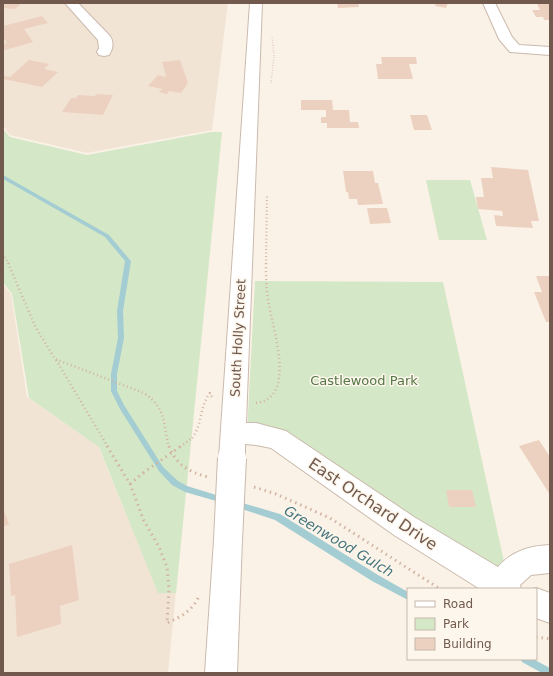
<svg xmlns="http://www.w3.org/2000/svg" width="553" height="676" viewBox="0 0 553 676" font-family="'DejaVu Sans',sans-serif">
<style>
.residential{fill:#f1e4d5}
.green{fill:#d4e7c6}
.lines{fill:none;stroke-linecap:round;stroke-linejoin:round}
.stream{fill:#a3cdd3;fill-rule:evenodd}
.building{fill:#edd1c0}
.minor-casing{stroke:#cbbaad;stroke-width:2}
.path-far3{stroke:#d2b4a3;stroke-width:1.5;stroke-dasharray:0.5 2;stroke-linecap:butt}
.path-far2{stroke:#d2b4a3;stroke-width:2;stroke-dasharray:1 2.5;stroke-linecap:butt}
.path-far1{stroke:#d2b4a3;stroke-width:2.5;stroke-dasharray:1 3;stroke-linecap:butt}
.path{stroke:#d2b4a3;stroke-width:3;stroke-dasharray:1.5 4;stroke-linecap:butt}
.minor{fill:#fff;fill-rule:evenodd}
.minor-bridge-casing{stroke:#cbbaad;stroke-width:30;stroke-linecap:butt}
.path-bridge-far1{stroke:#d2b4a3;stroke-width:2.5;stroke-dasharray:1 3;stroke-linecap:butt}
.path-bridge{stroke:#d2b4a3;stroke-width:3;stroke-dasharray:1.5 4;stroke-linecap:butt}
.minor-bridge{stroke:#fff;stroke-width:28}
.labels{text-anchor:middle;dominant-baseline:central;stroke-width:3;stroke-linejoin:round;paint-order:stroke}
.street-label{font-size:13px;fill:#71594d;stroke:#fdf6ec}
.park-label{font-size:13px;fill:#557746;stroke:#fdf6ec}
.water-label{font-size:14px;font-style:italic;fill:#45757c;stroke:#fdf6ec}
.near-street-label{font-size:16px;fill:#71594d;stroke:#fdf6ec}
</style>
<rect width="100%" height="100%" fill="#faf2e6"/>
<g class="residential">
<polygon points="3,3 228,3 212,130 87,153 10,135 3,126"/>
<polygon points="3,284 11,294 27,397 98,446 158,591 176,591 168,673 3,673"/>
</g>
<g class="green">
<polygon points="3,129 10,137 87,155 211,132 222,132 176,593 158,593 99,447 29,398 12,294 3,282"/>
<polygon points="426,180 470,180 487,240 439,240"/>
<polygon points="255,281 443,282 510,589 247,434"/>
</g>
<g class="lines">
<g class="stream">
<polygon points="3,175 109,235 130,260 131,261 123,311 124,338 117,374 117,391 124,405 163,467 178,481 187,486 226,498 227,500 226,502 223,503 185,492 172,485 159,471 120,409 111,391 111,374 118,338 117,311 125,261 105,237 3,179"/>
<polygon points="236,501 280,514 378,575 408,592 408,600 372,581 275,520 233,506 232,504 233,502"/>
<polygon points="521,659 533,659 550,668 550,673 542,673 522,662"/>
</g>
</g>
<g class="building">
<polygon points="3,3 22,3 15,9 3,8"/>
<polygon points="337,3 358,3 359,7 338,8"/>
<polygon points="436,3 448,3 446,8 435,6"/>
<polygon points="537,4 550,4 550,20 544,20 543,17 536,17 532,10 540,10"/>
<polygon points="42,16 48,23 24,29 33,42 5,50 3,44 7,43 3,37 3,26"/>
<polygon points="381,57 416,57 417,64 409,64 413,79 378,79 376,64 382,64"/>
<polygon points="29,60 49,64 44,69 58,72 42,87 3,79 4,76 10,77"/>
<polygon points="180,60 188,83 181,93 169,91 167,94 159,92 162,89 148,86 158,75 165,77 166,76 162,62"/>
<polygon points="96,94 113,95 103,115 62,112 71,98 76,98 78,95 95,96"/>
<polygon points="301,100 332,100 333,110 349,110 350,122 358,122 359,128 327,128 327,123 321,123 321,117 326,117 326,110 301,110"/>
<polygon points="410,115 427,115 432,130 414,130"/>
<polygon points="491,167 528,170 539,221 531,221 533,228 496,226 494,215 503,216 502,211 478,209 476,197 484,197 481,178 493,178"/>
<polygon points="343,171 373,171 375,183 378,183 383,204 358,205 357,199 349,199 348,192 346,192"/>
<polygon points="367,208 387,208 391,223 370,224"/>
<polygon points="536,276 550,276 550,322 546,322 534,292 542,292"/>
<polygon points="539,440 550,457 550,495 519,446"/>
<polygon points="446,490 472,490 476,507 449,507"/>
<polygon points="3,508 9,524 3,527"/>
<polygon points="72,545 79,600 60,606 61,624 17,637 15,595 11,596 9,564"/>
</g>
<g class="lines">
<defs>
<g id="minor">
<path d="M65,3h13l32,33c4,6 3,13 -1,19l-5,1 -5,-1 -2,-3 2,-4 -1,-8z"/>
<path d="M250,3h12l-16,420h10l30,8 128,86 84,50c14,-16 31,-21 52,-22v28l-19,2 -11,10 1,4h-41l-86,-54 -123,-87 -15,-3 -11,-1v14l-4,8 -9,3 -9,-3 -4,-8z"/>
<polygon points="483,3 495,3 512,37 519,45 550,47 550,55 510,52 499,39"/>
<polygon points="228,526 238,530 242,540 237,673 205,673 214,540 218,530"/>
<polygon points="536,588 550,593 550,623 536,618 536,589 534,589"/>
</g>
</defs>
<use href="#minor" class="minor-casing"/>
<polyline class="path-far3" points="271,83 274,56 272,36"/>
<g class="path-far2">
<polyline points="3,254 9,264"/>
<polyline points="266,264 267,195"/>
</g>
<g class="path-far1">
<path d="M8,263l27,63 20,33 89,34c24,17 18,29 25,54"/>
<polyline points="56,360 108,447"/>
<path d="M256,403c41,-5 17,-73 13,-98 -3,-14 -3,-28 -3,-42"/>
<path d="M192,438c11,-14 7,-31 18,-45l2,4"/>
</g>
<g class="path">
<path d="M107,446l23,38 14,37 15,26 8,20 2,22 -2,34c14,-6 26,-13 32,-27"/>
<path d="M169,446c7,19 20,26 39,31"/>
<polyline points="130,484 143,473"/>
<polyline points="254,487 276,494 330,518 440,589"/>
<polyline points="536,637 550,639"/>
</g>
<use href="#minor" class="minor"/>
<defs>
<polyline id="minor-bridge" points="228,540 232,458"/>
</defs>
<use href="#minor-bridge" class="minor-bridge-casing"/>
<polyline class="path-bridge-far1" points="180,447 192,438"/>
<polyline class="path-bridge" points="143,473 181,446"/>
<use href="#minor-bridge" class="minor-bridge"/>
</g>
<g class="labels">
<g class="street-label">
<text transform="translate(238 338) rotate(-87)">South Holly Street</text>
</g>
<g class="park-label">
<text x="364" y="380">Castlewood Park</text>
</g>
<g class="water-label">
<text transform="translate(339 541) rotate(31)">Greenwood Gulch</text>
</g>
<g class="near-street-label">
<text transform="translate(373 504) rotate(34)">East Orchard Drive</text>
</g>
</g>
<rect width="553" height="676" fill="none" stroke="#71594d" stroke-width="8"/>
<rect x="407" y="588" width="130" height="72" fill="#fdf6ec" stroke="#c5b7ac"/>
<rect x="415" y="601" width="20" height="6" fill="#ffffff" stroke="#c5b7ac"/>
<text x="443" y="608" font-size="12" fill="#71594d">Road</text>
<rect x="415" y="618" width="20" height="12" fill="#d4e7c6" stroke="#c5b7ac"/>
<text x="443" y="628" font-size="12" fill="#71594d">Park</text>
<rect x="415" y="638" width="20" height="12" fill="#edd1c0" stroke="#c5b7ac"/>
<text x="443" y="648" font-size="12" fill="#71594d">Building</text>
</svg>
